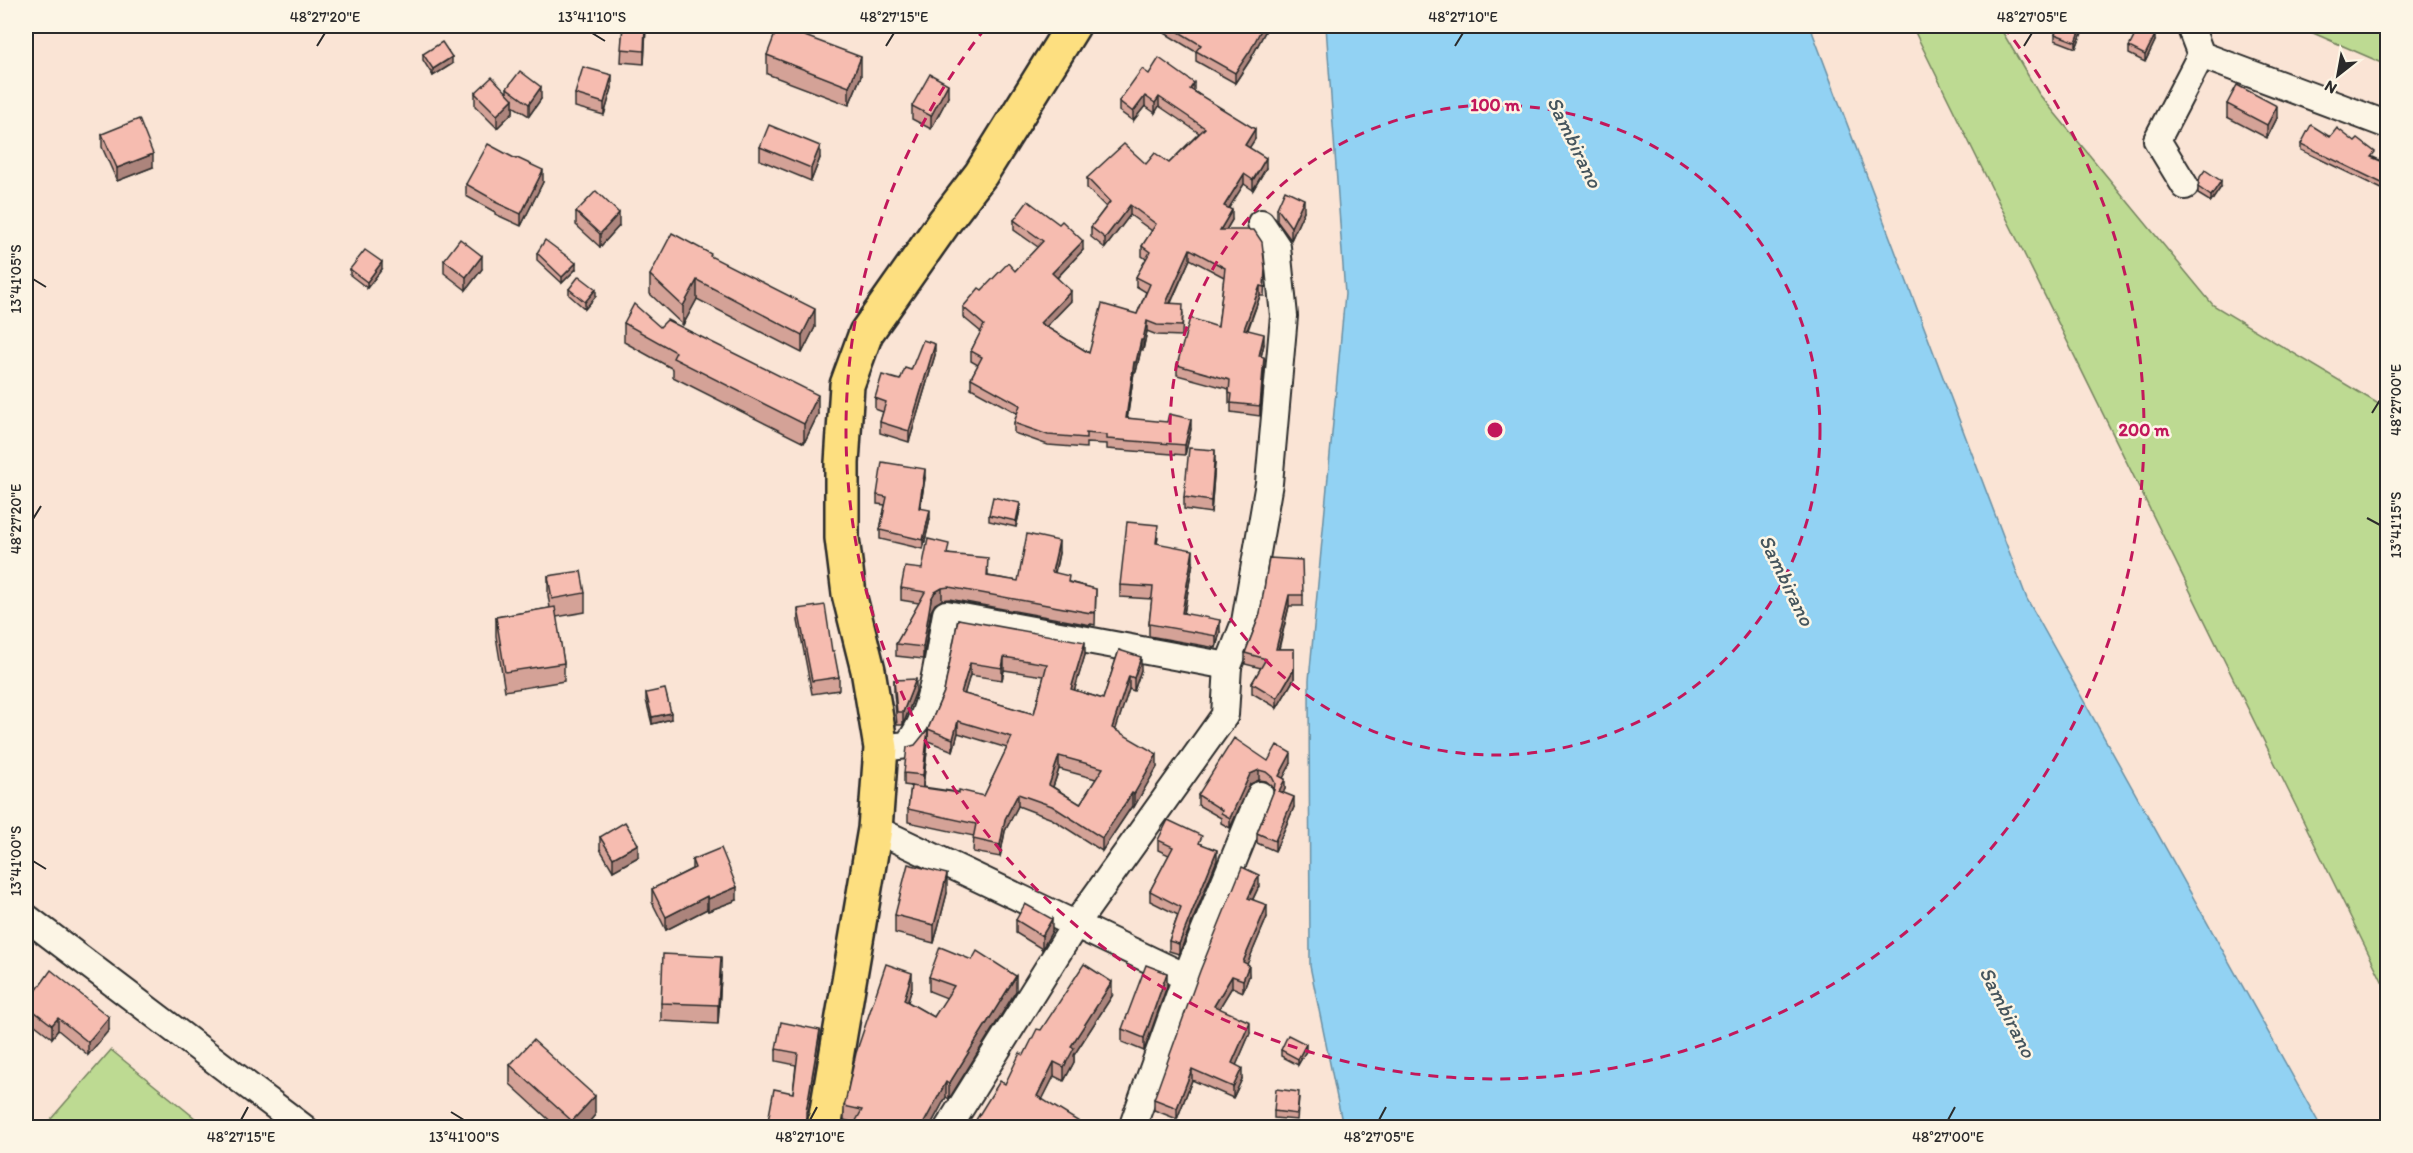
<svg xmlns="http://www.w3.org/2000/svg" width="2413" height="1153" viewBox="0 0 2413 1153" font-family="Itim,sans-serif">
<style>
.green{fill:#bdda92;stroke:#74825e;stroke-width:1.5}
.water{fill:#92d2f3;stroke:#698fa3;stroke-width:1.5}
.lines{fill:none;stroke-linecap:round;stroke-linejoin:round}
.minor-casing{stroke:#2b2b2b;stroke-width:30}
.primary-casing{stroke:#2b2b2b;stroke-width:38}
.minor{stroke:#fcf5e5;stroke-width:26}
.primary{stroke:#fddf80;stroke-width:33}
.wall{fill:#d4a297;stroke:#2b2b2b;stroke-width:1.5;fill-rule:evenodd}
.shaded-wall{fill:#ac847b;stroke:#2b2b2b;stroke-width:1.5}
.building{fill:#f6bcb0;stroke:#2b2b2b;stroke-width:1.5;fill-rule:evenodd}
.ticks{fill:none;stroke:#2b2b2b;stroke-width:2}
.ring{fill:none;stroke:#c2185b;stroke-width:3;stroke-dasharray:10 8}
.labels{text-anchor:middle;dominant-baseline:central;stroke-width:5;stroke-linejoin:round;paint-order:stroke}
.water-label{font-size:21px;font-style:italic;fill:#45555d;stroke:#fcf5e5}
.centre{fill:#c2185b;stroke:#fcf5e5;stroke-width:3}
.ring-label{font-size:18px;text-anchor:middle;font-weight:bold;fill:#c2185b;stroke:#fcf5e5;stroke-width:5;stroke-linejoin:round;paint-order:stroke}
.neatline{fill:none;stroke:#2b2b2b;stroke-width:2}
.ticks-label{font-size:15px;text-anchor:middle;fill:#2b2b2b}
</style>
<rect width="100%" height="100%" fill="#fae4d5"/>
<filter id="ink" filterUnits="userSpaceOnUse"><feTurbulence type="fractalNoise" baseFrequency=".0167" numOctaves="2"/><feDisplacementMap in="SourceGraphic" scale="12" xChannelSelector="R" yChannelSelector="G"/><feConvolveMatrix kernelMatrix="1 2 1 2 8 2 1 2 1" color-interpolation-filters="sRGB"/></filter>
<g filter="url(#ink)">
<g class="green">
<polygon points="1912,26 1999,26 2039,94 2213,305 2387,409 2387,991"/>
<polygon points="2297,26 2387,26 2387,65"/>
<polygon points="111,1050 206,1127 44,1127"/>
</g>
<polygon class="water" points="1326,26 1810,26 2027,599 2321,1127 1343,1127 1310,966 1309,680 1345,294"/>
<g class="lines">
<defs>
<g id="minor">
<polyline points="2190,26 2201,55 2388,125"/>
<polyline points="2185,186 2157,140 2201,55"/>
<polyline points="1228,666 1245,622 1269,483 1284,316 1277,247 1261,223"/>
<path d="M881,748l26,-3c27,-31 31,-91 39,-131l282,52 -3,49 -150,210 -127,203"/>
<polyline points="875,829 1186,977"/>
<polyline points="26,917 304,1128"/>
<polyline points="1132,1128 1186,977 1260,795"/>
</g>
<polyline id="primary" points="824,1128 875,829 881,748 868,670 849,594 842,538 842,463 847,385 866,333 945,221 981,174 1073,26"/>
</defs>
<use href="#minor" class="minor-casing"/>
<use href="#primary" class="primary-casing"/>
<use href="#minor" class="minor"/>
<use href="#primary" class="primary"/>
</g>
<g class="wall">
<polygon points="623,26 646,26 644,64 621,62"/>
<polygon points="1153,26 1268,26 1250,60 1235,83 1196,61 1196,52"/>
<polygon points="2084,26 2076,48 2055,40 2055,34"/>
<polygon points="2155,41 2145,62 2129,54 2129,47"/>
<polygon points="423,54 452,64 433,76 423,60"/>
<polygon points="767,55 861,76 849,105 767,74"/>
<polygon points="1149,74 1194,91 1255,139 1249,148 1266,168 1253,190 1244,184 1228,208 1232,220 1226,230 1265,277 1264,296 1260,296 1248,330 1264,344 1261,356 1264,367 1260,416 1231,412 1231,403 1229,403 1229,389 1177,375 1177,365 1218,327 1224,277 1190,259 1171,303 1183,313 1182,336 1157,335 1147,331 1143,350 1141,349 1136,372 1134,372 1127,418 1191,429 1185,455 1107,449 1107,444 1086,443 1086,448 1048,445 1014,433 1014,423 1017,413 971,388 971,378 978,365 971,361 971,351 981,332 963,317 963,307 982,290 1015,271 1038,247 1014,230 1014,220 1083,250 1057,278 1071,301 1046,327 1089,353 1137,314 1146,292 1136,286 1136,277 1146,259 1142,256 1142,246 1152,231 1130,215 1105,248 1091,237 1091,227 1106,207 1087,188 1087,178 1146,164 1169,163 1199,133 1159,106 1155,113 1145,106 1133,121 1119,111 1119,101"/>
<polygon points="507,88 541,99 529,116 513,106 513,112 497,128 475,106 475,93 507,92"/>
<polygon points="612,88 604,115 575,107 575,94"/>
<polygon points="948,97 931,129 912,119 912,106"/>
<polygon points="2227,104 2277,118 2267,138 2227,117"/>
<polygon points="102,134 153,167 117,181 102,147"/>
<polygon points="2330,137 2388,164 2388,192 2301,150 2301,144"/>
<polygon points="760,147 820,158 811,181 760,160"/>
<polygon points="543,182 521,226 495,214 495,212 466,196 466,184"/>
<polygon points="2198,187 2221,187 2211,202 2198,194"/>
<polygon points="1277,208 1304,211 1291,240 1277,221"/>
<polygon points="576,212 619,226 600,247 576,225"/>
<polygon points="537,253 576,269 562,283 537,260"/>
<polygon points="711,257 815,327 802,353 697,299 683,325 650,294 650,275"/>
<polygon points="444,260 482,269 466,290 444,273"/>
<polygon points="350,269 382,269 367,288 350,275"/>
<polygon points="569,289 596,296 585,309 569,295"/>
<polygon points="624,323 660,327 818,414 804,443 673,377 673,369 624,342"/>
<polygon points="935,355 909,442 880,433 880,422 883,412 875,409 875,398 900,380 911,370"/>
<polygon points="1215,462 1211,513 1184,509 1184,497"/>
<polygon points="925,478 920,508 930,519 923,549 880,539 880,530 885,505 877,504 877,495"/>
<polygon points="1020,510 1016,527 989,521 989,515"/>
<polygon points="1158,537 1157,543 1193,562 1184,613 1220,632 1216,648 1149,636 1149,624 1152,599 1120,597 1120,585"/>
<polygon points="1059,553 1055,573 1069,582 1096,589 1095,625 1091,624 1091,625 949,599 942,600 935,604 931,611 923,659 896,656 896,644 919,603 901,600 901,588 922,569 949,554 988,570 988,576 1018,581"/>
<polygon points="1269,558 1303,595 1303,606 1289,606 1279,649 1294,649 1294,679 1277,708 1252,693 1252,683 1261,668 1245,664 1245,653 1260,614"/>
<polygon points="548,576 585,593 585,612 556,617 564,663 564,681 505,691 496,636 496,617 550,608 548,595"/>
<polygon points="798,609 832,651 839,677 839,690 812,694 798,621"/>
<path d="M958,619l127,36 -11,35 29,9 16,-49 22,20 -7,21 -5,-2 -14,41 42,37 -23,40 -2,-1 -30,45 -50,-32 -34,-13 -13,25 -5,26 -27,-5 1,-16 -66,-14v-13l3,-23 -7,-1v-12l24,-31 -5,45 61,9 23,-48 -49,-15 -5,18 -25,-10v-12l16,-37zM1004,670l40,6 -10,38 -70,-20 6,-19 32,5zM1059,769l37,10 -16,25 -27,-17z"/>
<polygon points="894,680 916,691 903,725 897,725 894,693"/>
<polygon points="646,693 671,719 652,724 646,700"/>
<polygon points="1268,761 1291,763 1283,778 1285,789 1283,793 1294,807 1275,851 1257,843 1257,833 1274,791 1272,786 1266,781 1259,780 1250,784 1230,828 1221,823 1221,818 1198,805 1198,795"/>
<polygon points="600,837 638,857 613,871 600,849"/>
<polygon points="1158,840 1202,844 1217,860 1179,954 1169,951 1169,941 1178,915 1150,901 1150,891 1169,855 1158,850"/>
<polygon points="692,860 737,900 708,911 707,909 666,930 652,902 652,889 692,869"/>
<polygon points="1259,886 1253,899 1267,917 1247,964 1249,976 1243,992 1232,987 1219,1008 1250,1033 1236,1065 1242,1079 1233,1098 1192,1080 1177,1119 1154,1110 1154,1099"/>
<polygon points="947,893 934,943 895,933 895,915"/>
<polygon points="1016,920 1052,931 1042,949 1016,933"/>
<polygon points="721,976 718,1024 661,1021 661,1003"/>
<polygon points="929,977 1016,991 949,1099 946,1097 929,1128 852,1128 855,1123 844,1120 844,1106 912,987 908,1002 934,1017 947,998 929,991"/>
<polygon points="1167,986 1144,1051 1122,1042 1122,1029"/>
<polygon points="1112,996 1074,1055 1074,1062 1064,1081 1054,1076 1042,1099 1005,1084 1041,1030"/>
<polygon points="26,1004 109,1030 88,1055 58,1030 52,1038 26,1018"/>
<polygon points="820,1042 806,1121 809,1128 768,1128 768,1121 793,1093 796,1065 776,1061 776,1049"/>
<polygon points="1281,1050 1306,1051 1298,1065 1281,1056"/>
<polygon points="510,1065 595,1115 584,1128 558,1128 510,1084"/>
<polygon points="1299,1098 1297,1120 1274,1118 1274,1111"/>
</g>
<g class="shaded-wall">
<polygon points="645,26 646,26 644,64 644,51"/>
<polygon points="1263,26 1268,26 1250,60 1235,83 1235,73"/>
<polygon points="2082,26 2084,26 2084,28 2076,48 2076,42"/>
<polygon points="2155,35 2155,41 2145,62 2145,55"/>
<polygon points="452,57 452,64 433,76 433,69"/>
<polygon points="861,57 861,76 849,105 849,87"/>
<polygon points="612,75 612,88 604,115 604,103"/>
<polygon points="1194,83 1194,92 1190,89"/>
<polygon points="948,84 948,97 931,129 931,116"/>
<polygon points="541,87 541,99 529,116 529,104"/>
<polygon points="1145,96 1145,106 1133,121 1133,112"/>
<polygon points="1159,97 1159,106 1155,113 1155,103"/>
<polygon points="513,99 513,112 497,128 497,115"/>
<polygon points="2277,106 2277,118 2267,138 2267,125"/>
<polygon points="1255,129 1255,139 1245,155 1245,145"/>
<polygon points="820,146 820,158 811,181 811,168"/>
<polygon points="153,154 153,167 117,181 117,168"/>
<polygon points="1266,158 1266,168 1253,190 1253,180"/>
<polygon points="543,170 543,182 521,226 521,214"/>
<polygon points="1244,174 1244,184 1224,216 1224,206"/>
<polygon points="2221,181 2221,187 2211,202 2211,196"/>
<polygon points="1304,199 1304,211 1291,240 1291,227"/>
<polygon points="1130,205 1130,215 1105,248 1105,238"/>
<polygon points="1232,210 1232,220 1220,240 1220,230"/>
<polygon points="619,213 619,226 600,247 600,234"/>
<polygon points="1083,241 1083,250 1052,283 1052,273"/>
<polygon points="1190,249 1190,259 1166,312 1166,303"/>
<polygon points="482,256 482,269 466,290 466,277"/>
<polygon points="382,262 382,269 367,288 367,282"/>
<polygon points="576,263 576,269 562,283 562,277"/>
<polygon points="697,280 697,299 683,325 683,306"/>
<polygon points="1260,286 1260,296 1244,338 1244,329"/>
<polygon points="596,289 596,296 585,309 585,302"/>
<polygon points="1071,291 1071,301 1040,333 1040,323"/>
<polygon points="815,309 815,327 802,353 802,335"/>
<polygon points="1147,321 1147,331 1143,350 1143,340"/>
<polygon points="1264,334 1264,344 1259,366 1259,356"/>
<polygon points="1141,340 1141,349 1136,372 1136,362"/>
<polygon points="935,344 935,355 909,442 909,431"/>
<polygon points="1264,357 1264,367 1260,416 1260,406"/>
<polygon points="1134,362 1134,372 1126,428 1126,418"/>
<polygon points="818,395 818,414 804,443 804,424"/>
<polygon points="1191,419 1191,429 1185,455 1185,445"/>
<polygon points="1215,450 1215,462 1211,513 1211,501"/>
<polygon points="925,469 925,478 919,517 919,508"/>
<polygon points="1020,503 1020,510 1016,527 1016,521"/>
<polygon points="930,510 930,519 923,549 923,540"/>
<polygon points="1059,541 1059,553 1052,584 1052,572"/>
<polygon points="1193,550 1193,562 1182,625 1182,613"/>
<polygon points="942,588 942,600 935,604 931,611 923,659 923,647 931,599 935,592"/>
<polygon points="1289,595 1289,606 1276,659 1276,649"/>
<polygon points="1220,620 1220,632 1216,648 1216,636"/>
<polygon points="1085,642 1085,655 1071,702 1071,689"/>
<polygon points="1004,657 1004,670 1002,680 1002,668"/>
<polygon points="1141,657 1141,670 1134,691 1134,678"/>
<polygon points="970,663 970,675 961,706 961,693"/>
<polygon points="1294,669 1294,679 1277,708 1277,698"/>
<polygon points="1129,676 1129,689 1112,741 1112,728"/>
<polygon points="916,679 916,691 903,725 903,712"/>
<polygon points="671,713 671,719 652,724 652,717"/>
<polygon points="958,721 958,733 953,751 953,739"/>
<polygon points="928,729 928,742 923,787 923,775"/>
<polygon points="1291,753 1291,763 1279,786 1279,776"/>
<polygon points="1157,754 1157,767 1134,807 1134,794"/>
<polygon points="1059,756 1059,769 1049,798 1049,785"/>
<polygon points="1259,770 1259,780 1250,784 1230,828 1230,818 1250,774"/>
<polygon points="1285,779 1285,789 1279,800 1279,791"/>
<polygon points="1132,793 1132,806 1102,851 1102,838"/>
<polygon points="1018,794 1018,806 1005,831 1000,857 1000,845 1005,819"/>
<polygon points="1294,797 1294,807 1275,851 1275,841"/>
<polygon points="638,844 638,857 613,871 613,858"/>
<polygon points="1217,850 1217,860 1179,954 1179,944"/>
<polygon points="947,874 947,893 934,943 934,925"/>
<polygon points="1259,875 1259,886 1248,909 1248,898"/>
<polygon points="737,887 737,900 708,911 708,899"/>
<polygon points="707,896 707,909 666,930 666,917"/>
<polygon points="1267,905 1267,917 1243,974 1243,962"/>
<polygon points="1052,919 1052,931 1042,949 1042,936"/>
<polygon points="721,957 721,976 718,1024 718,1005"/>
<polygon points="1249,965 1249,976 1243,992 1243,980"/>
<polygon points="912,973 912,987 904,1014 904,1000"/>
<polygon points="1167,973 1167,986 1144,1051 1144,1038"/>
<polygon points="1016,976 1016,991 949,1099 949,1084"/>
<polygon points="1232,976 1232,987 1214,1017 1214,1006"/>
<polygon points="1112,982 1112,996 1074,1055 1074,1062 1064,1081 1064,1067 1071,1046"/>
<polygon points="109,1017 109,1030 88,1055 88,1042"/>
<polygon points="58,1018 58,1030 52,1038 52,1025"/>
<polygon points="1250,1022 1250,1033 1232,1075 1232,1063"/>
<polygon points="820,1030 820,1042 806,1125 806,1112"/>
<polygon points="1306,1044 1306,1051 1298,1065 1298,1059"/>
<polygon points="1054,1062 1054,1076 1037,1110 1037,1096"/>
<polygon points="1242,1068 1242,1079 1233,1098 1233,1087"/>
<polygon points="1192,1069 1192,1080 1177,1119 1177,1108"/>
<polygon points="946,1082 946,1097 929,1128 921,1128"/>
<polygon points="595,1096 595,1115 584,1128 572,1128 572,1121"/>
</g>
<g class="building">
<polygon points="623,26 645,26 644,51 621,49"/>
<polygon points="778,26 861,57 849,87 767,55"/>
<polygon points="1169,26 1263,26 1250,51 1235,73 1196,51 1201,45"/>
<polygon points="2058,26 2082,26 2076,42 2055,34"/>
<polygon points="2139,27 2155,35 2145,55 2129,47"/>
<polygon points="442,42 452,57 433,69 423,54"/>
<polygon points="1159,58 1194,83 1190,89 1255,129 1245,145 1266,158 1253,180 1244,174 1224,206 1232,210 1220,230 1254,230 1262,242 1265,268 1264,287 1260,286 1244,329 1264,334 1259,356 1264,357 1260,406 1231,403 1232,394 1229,393 1230,380 1177,365 1190,318 1218,327 1225,268 1190,249 1166,303 1183,304 1182,326 1157,325 1147,321 1143,340 1141,340 1136,362 1134,362 1126,418 1167,422 1169,414 1191,419 1185,445 1107,439 1107,435 1086,433 1086,438 1048,435 1014,423 1020,405 971,378 982,357 971,351 984,325 963,307 979,288 982,290 1008,263 1015,271 1043,241 1014,220 1028,201 1059,224 1062,221 1083,241 1052,273 1071,291 1040,323 1089,353 1102,304 1137,314 1150,284 1136,277 1150,252 1142,246 1156,224 1130,205 1105,238 1091,227 1110,202 1087,178 1124,144 1146,164 1155,153 1169,163 1205,128 1159,97 1155,103 1145,96 1133,112 1119,101 1142,69 1149,74"/>
<polygon points="583,67 612,75 604,103 575,94"/>
<polygon points="520,71 541,87 529,104 507,88"/>
<polygon points="930,74 948,84 931,116 912,106"/>
<polygon points="492,77 513,99 497,115 475,93"/>
<polygon points="2237,85 2277,106 2267,125 2227,104"/>
<polygon points="139,119 153,154 117,168 102,134"/>
<polygon points="769,125 820,146 811,168 760,147"/>
<polygon points="2311,125 2330,137 2337,128 2355,142 2358,139 2375,152 2371,157 2388,164 2388,186 2301,144"/>
<polygon points="488,144 516,159 517,158 543,170 521,214 495,202 496,201 466,184"/>
<polygon points="2205,170 2221,181 2211,196 2198,187 2200,177"/>
<polygon points="1285,190 1304,199 1291,227 1277,208"/>
<polygon points="596,191 619,213 600,234 576,212"/>
<polygon points="672,233 711,254 710,256 815,309 802,335 697,280 683,306 650,275"/>
<polygon points="460,239 482,256 466,277 444,260"/>
<polygon points="545,240 576,263 562,277 537,253"/>
<polygon points="365,250 382,262 367,282 350,269"/>
<polygon points="579,276 596,289 585,302 569,289"/>
<polygon points="634,304 660,327 667,320 818,395 804,424 673,358 676,352 624,323"/>
<polygon points="923,340 935,344 909,431 880,422 886,402 875,398 882,375 900,380 905,368 911,370"/>
<polygon points="1189,448 1215,450 1211,501 1184,497"/>
<polygon points="882,462 925,469 919,508 930,510 923,540 880,530 887,497 877,495"/>
<polygon points="993,497 1020,503 1016,521 989,515"/>
<polygon points="1127,522 1158,525 1156,543 1193,550 1182,613 1220,620 1216,636 1149,624 1153,587 1120,585"/>
<polygon points="1027,534 1059,541 1052,572 1069,576 1068,582 1096,589 1095,613 1091,612 1091,613 949,587 942,588 935,592 931,599 923,647 896,644 925,592 901,588 905,567 922,569 928,539 949,544 947,554 988,558 987,576 1018,581"/>
<polygon points="1269,558 1302,560 1303,595 1289,595 1276,649 1294,649 1294,669 1277,698 1252,683 1266,659 1245,653 1260,614"/>
<polygon points="581,571 585,593 552,599 548,576"/>
<polygon points="825,605 832,651 834,651 839,677 812,681 798,609"/>
<polygon points="555,607 564,663 505,672 496,617"/>
<path d="M958,619l127,23 -14,47 32,10 16,-49 22,7 -7,21 -5,-2 -17,52 45,26 -23,40 -2,-1 -30,45 -50,-32 -34,-12 -13,25 -5,26 -27,-6 3,-15 -68,-15 3,-23 48,7v-3l25,6 28,-59 -54,-16 -5,18 -25,-10 16,-37zM1004,657l43,7 -13,50 -73,-21 9,-30 32,5zM1059,756l44,12 -23,36 -31,-19z"/>
<polygon points="916,679 903,712 897,712 894,680"/>
<polygon points="665,689 671,713 652,717 646,693"/>
<polygon points="928,729 923,775 904,773 907,747 915,745"/>
<polygon points="1234,738 1268,761 1277,745 1291,753 1279,776 1285,779 1279,791 1294,797 1275,841 1257,833 1274,790 1275,783 1272,777 1266,772 1259,770 1250,774 1230,818 1221,813 1222,810 1198,795"/>
<polygon points="1168,820 1202,836 1199,843 1217,850 1179,944 1169,941 1181,907 1150,891 1173,847 1158,840"/>
<polygon points="625,822 638,844 613,858 600,837"/>
<polygon points="721,848 737,887 708,899 707,896 666,917 652,889 695,868 692,860"/>
<polygon points="908,864 947,874 934,925 895,915"/>
<polygon points="1242,867 1259,875 1248,898 1267,905 1243,962 1249,965 1243,980 1232,976 1214,1006 1250,1022 1232,1063 1242,1068 1233,1087 1192,1069 1177,1108 1154,1099 1200,971"/>
<polygon points="1025,904 1052,919 1042,936 1016,920"/>
<polygon points="940,947 972,960 977,951 1016,976 949,1084 946,1082 921,1128 852,1128 862,1110 844,1106 845,1103 856,1053 886,964 912,973 904,1000 934,1017 954,986 929,977"/>
<polygon points="663,954 721,957 718,1005 661,1003"/>
<polygon points="1084,964 1112,982 1071,1046 1074,1048 1064,1067 1054,1062 1037,1096 1089,1128 971,1128 1000,1081 1005,1084 1020,1053 1024,1055 1037,1029 1041,1030"/>
<polygon points="1146,965 1167,973 1144,1038 1122,1029"/>
<polygon points="51,970 109,1017 88,1042 58,1018 52,1025 26,1005"/>
<polygon points="781,1022 820,1030 806,1112 806,1122 809,1128 781,1128 781,1124 768,1121 774,1089 793,1093 798,1053 776,1049"/>
<polygon points="1288,1035 1306,1044 1298,1059 1281,1050"/>
<polygon points="533,1040 595,1096 572,1121 510,1065"/>
<polygon points="1276,1089 1299,1092 1297,1114 1274,1111"/>
</g>
</g>
<path class="ticks" d="M592,33l13,8M317,46l8,-13M886,46l8,-13M1455,46l8,-13M2024,46l8,-13M33,279l13,8M2372,413l8,-13M2367,518l13,7M33,519l8,-13M33,861l13,8M451,1112l13,8M241,1120l7,-13M810,1120l7,-13M1379,1120l7,-13M1948,1120l7,-13"/>
<g class="ring">
<circle cx="1495" cy="430" r="325"/>
<path d="M2003 26A649 649 0 1 1 987 26"/>
</g>
<g class="labels">
<g class="water-label">
<text transform="translate(1575 142) rotate(64)">Sambirano</text>
<text transform="translate(1787 580) rotate(64)">Sambirano</text>
<text transform="translate(2008 1012) rotate(63)">Sambirano</text>
</g>
</g>
<circle cx="1495" cy="430" r="9" class="centre"/>
<g class="ring-label">
<text x="1495" y="111">100 m</text>
<text x="2144" y="436">200 m</text>
</g>
<rect width="2413" height="1153" fill="none" stroke="#fcf5e5" stroke-width="66"/>
<g transform="translate(2338 75) rotate(211)" stroke="#fcf5e5" stroke-width="4.5" paint-order="stroke">
<path d="M0-4.5L10 22L0 15L-10 22Z" fill="#2b2b2b"/>
<text y="-9" font-size="16" font-weight="bold" text-anchor="middle" fill="#2b2b2b">N</text>
</g>
<rect x="33" y="33" width="2347" height="1087" class="neatline"/>
<g class="ticks-label">
<text x="325" y="22">48°27'20"E</text>
<text x="592" y="22">13°41'10"S</text>
<text x="894" y="22">48°27'15"E</text>
<text x="1463" y="22">48°27'10"E</text>
<text x="2032" y="22">48°27'05"E</text>
<text transform="translate(16 279) rotate(-90)" y="5">13°41'05"S</text>
<text transform="translate(2396 400) rotate(-90)" y="5">48°27'00"E</text>
<text transform="translate(16 519) rotate(-90)" y="5">48°27'20"E</text>
<text transform="translate(2396 525) rotate(-90)" y="5">13°41'15"S</text>
<text transform="translate(16 861) rotate(-90)" y="5">13°41'00"S</text>
<text x="241" y="1142">48°27'15"E</text>
<text x="464" y="1142">13°41'00"S</text>
<text x="810" y="1142">48°27'10"E</text>
<text x="1379" y="1142">48°27'05"E</text>
<text x="1948" y="1142">48°27'00"E</text>
</g>
</svg>
